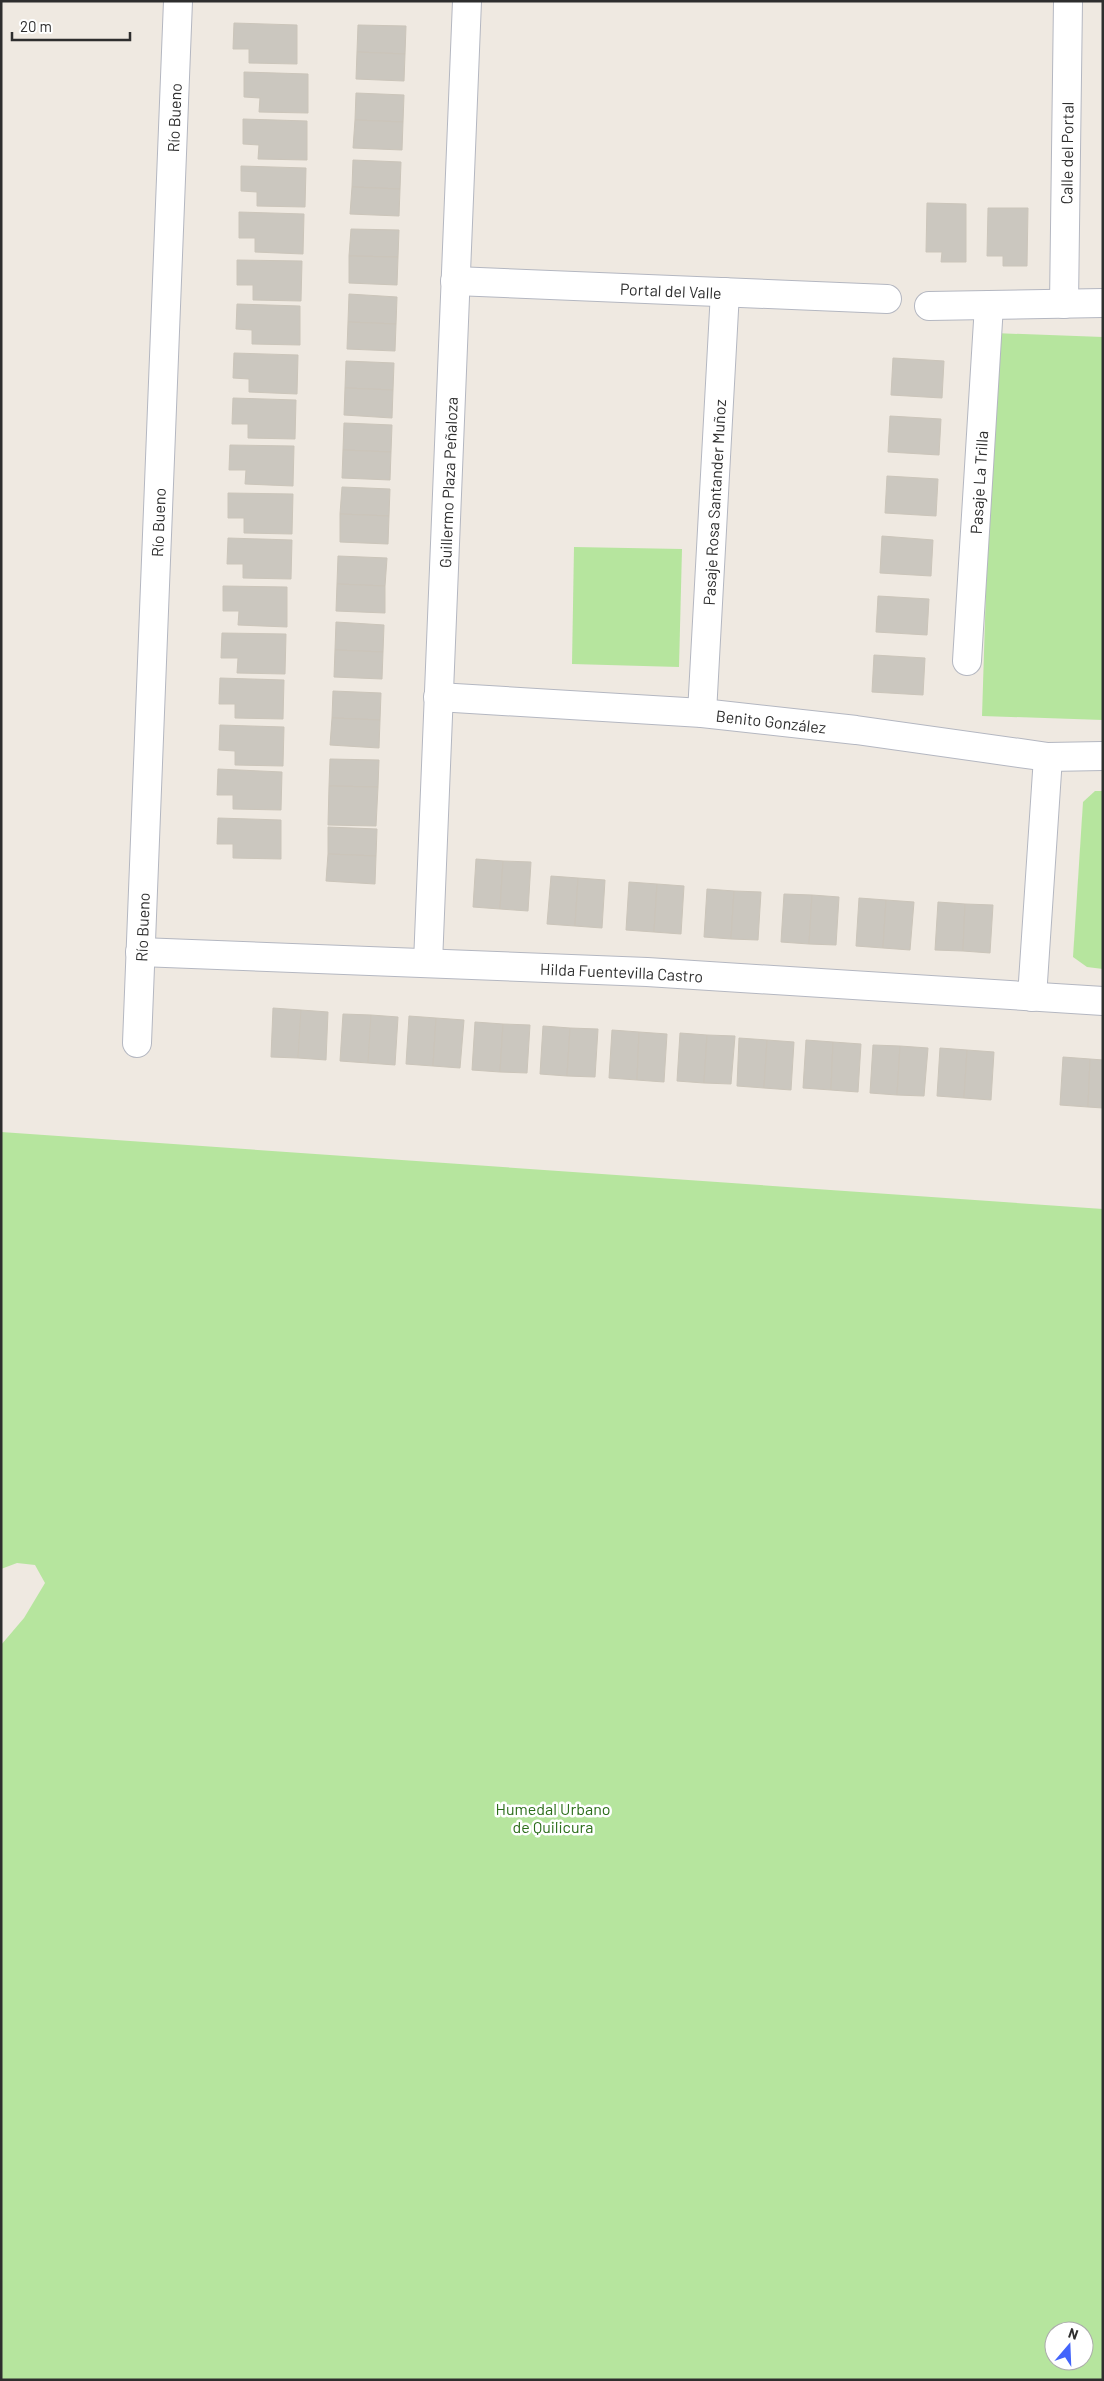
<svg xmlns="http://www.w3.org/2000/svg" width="1104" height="2381" viewBox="0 0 1104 2381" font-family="Barlow,sans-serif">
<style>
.green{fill:#b6e59e;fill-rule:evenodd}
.building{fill:#cbc7bf;stroke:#cbc5ba}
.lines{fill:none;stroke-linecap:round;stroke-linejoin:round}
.minor-casing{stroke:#b4b7c1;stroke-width:30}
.minor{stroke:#fff;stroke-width:28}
.labels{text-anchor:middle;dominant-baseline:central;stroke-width:5;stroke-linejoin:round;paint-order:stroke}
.street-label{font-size:16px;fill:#2e2e2e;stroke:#fff}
.park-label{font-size:16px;fill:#2c6e1b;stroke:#fff}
</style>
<rect width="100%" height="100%" fill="#efe9e1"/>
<g class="green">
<polygon points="994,333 1103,337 1103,720 982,716"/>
<polygon points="574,547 682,549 679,667 572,664"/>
<polygon points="1095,791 1103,791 1103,969 1087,967 1073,957 1083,802"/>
<path d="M1,1132l1102,77v1171h-1102v-735l23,-27 21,-35 -10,-18 -18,-2 -16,6zM1054,2331h30v30h-30z"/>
</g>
<g class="building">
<polygon points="234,23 297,25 297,64 249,63 249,49 233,49"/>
<polygon points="358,25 406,26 405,54 357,52"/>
<polygon points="357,52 405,54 404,81 356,79"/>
<polygon points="244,72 308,74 308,113 259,112 260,98 244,97"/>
<polygon points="356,93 404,95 403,122 355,120"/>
<polygon points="243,119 307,121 307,160 258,159 259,145 243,144"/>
<polygon points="355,120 403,122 402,150 353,148"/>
<polygon points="353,160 401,162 400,189 352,187"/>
<polygon points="241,166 306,168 305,207 257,206 257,192 241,191"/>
<polygon points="352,187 400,189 399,216 350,214"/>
<polygon points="927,203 966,204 966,262 941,262 942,252 926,252"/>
<polygon points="988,208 1028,208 1027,266 1003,266 1003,256 987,256"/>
<polygon points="239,212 304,214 303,254 255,252 255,238 239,238"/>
<polygon points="351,229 399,230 398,257 349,256"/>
<polygon points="349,256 398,257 397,285 349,283"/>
<polygon points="237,260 302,261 301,301 253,300 253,285 237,285"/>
<polygon points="349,294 397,297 396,324 348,322"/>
<polygon points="237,304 300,306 300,345 252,344 252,330 236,329"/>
<polygon points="348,322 396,324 395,351 347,349"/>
<polygon points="234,353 298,355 297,394 249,392 249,379 233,378"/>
<polygon points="893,358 944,361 942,398 891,395"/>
<polygon points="346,361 394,363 393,390 345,388"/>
<polygon points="345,388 393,390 392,418 344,415"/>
<polygon points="233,398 296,400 295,439 248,438 248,424 232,424"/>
<polygon points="890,416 941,419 939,455 888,452"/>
<polygon points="344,423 392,425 391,452 343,450"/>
<polygon points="230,445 294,446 293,486 245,484 246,470 229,470"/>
<polygon points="343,450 391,452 390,480 342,478"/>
<polygon points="887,476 938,479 936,516 885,513"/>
<polygon points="342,487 390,489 389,516 340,514"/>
<polygon points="228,493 293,494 292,534 244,533 244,518 228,518"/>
<polygon points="340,514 389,516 388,544 340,542"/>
<polygon points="882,536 933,540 931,576 880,573"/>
<polygon points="228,538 292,540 291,579 243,578 243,564 227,564"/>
<polygon points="338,556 387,558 385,586 337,584"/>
<polygon points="337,584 385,586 385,613 336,611"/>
<polygon points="223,586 287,587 287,627 238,625 239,611 223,611"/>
<polygon points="878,596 929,599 927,635 876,632"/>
<polygon points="336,622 384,625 383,652 335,650"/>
<polygon points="222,633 286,634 285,674 237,673 238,658 221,658"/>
<polygon points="335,650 383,652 382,679 334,677"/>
<polygon points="874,655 925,658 923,695 872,692"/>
<polygon points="220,678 284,680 283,719 235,718 235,704 219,704"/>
<polygon points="333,691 381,693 380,720 332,718"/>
<polygon points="332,718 380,720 379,748 330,745"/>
<polygon points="220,725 284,727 283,766 235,765 235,751 219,750"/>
<polygon points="330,759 379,760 378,787 329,786"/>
<polygon points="218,769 282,772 281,810 233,809 233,795 217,795"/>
<polygon points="329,786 378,787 376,826 328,825"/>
<polygon points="218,818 281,820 281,859 233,858 233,844 217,844"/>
<polygon points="328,827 377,829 376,856 328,854"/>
<polygon points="328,854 376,856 375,884 326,881"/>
<polygon points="476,859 503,861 500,909 473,907"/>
<polygon points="503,861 531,862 528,911 500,909"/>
<polygon points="551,876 578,878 575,926 547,924"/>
<polygon points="578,878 605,880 602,928 575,926"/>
<polygon points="629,882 657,884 654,932 626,930"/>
<polygon points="657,884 684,886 681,934 654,932"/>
<polygon points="707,889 734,891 731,939 704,937"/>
<polygon points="734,891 761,892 758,940 731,939"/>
<polygon points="784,894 812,895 809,944 781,942"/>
<polygon points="812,895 839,897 836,945 809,944"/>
<polygon points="859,898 886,900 883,948 856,946"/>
<polygon points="886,900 914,902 910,950 883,948"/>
<polygon points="938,902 965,904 963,951 935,950"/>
<polygon points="965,904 993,905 990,953 963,951"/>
<polygon points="273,1008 301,1010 298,1058 271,1057"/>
<polygon points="301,1010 328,1012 326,1060 298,1058"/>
<polygon points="343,1014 371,1015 368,1063 340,1061"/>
<polygon points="371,1015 398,1017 395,1065 368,1063"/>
<polygon points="409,1016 436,1018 433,1066 406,1064"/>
<polygon points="436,1018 464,1020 460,1068 433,1066"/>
<polygon points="475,1022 503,1024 500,1072 472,1070"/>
<polygon points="503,1024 530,1025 527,1073 500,1072"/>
<polygon points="543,1026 570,1028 567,1076 540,1074"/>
<polygon points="570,1028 598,1029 595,1077 567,1076"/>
<polygon points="612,1030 639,1032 637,1080 609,1078"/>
<polygon points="639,1032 667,1034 664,1082 637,1080"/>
<polygon points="680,1033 707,1035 704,1083 677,1081"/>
<polygon points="707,1035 735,1036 731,1084 704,1083"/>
<polygon points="739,1038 767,1040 764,1088 737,1086"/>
<polygon points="767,1040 794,1042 791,1090 764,1088"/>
<polygon points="806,1040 833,1042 831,1090 803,1088"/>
<polygon points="833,1042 861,1044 858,1092 831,1090"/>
<polygon points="873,1045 900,1046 897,1095 870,1093"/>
<polygon points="900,1046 928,1048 924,1096 897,1095"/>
<polygon points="940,1048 967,1050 964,1098 937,1096"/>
<polygon points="967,1050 994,1052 991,1100 964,1098"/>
<polygon points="1063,1057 1090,1059 1088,1107 1060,1105"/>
<polygon points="1090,1059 1103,1060 1103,1108 1088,1107"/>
</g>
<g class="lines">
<defs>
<g id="minor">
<path id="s1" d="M455,281l432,18"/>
<path id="s2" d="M1064,304l4,-303"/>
<polyline points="929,306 1103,303"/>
<path id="s3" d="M967,661l22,-356"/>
<path id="s4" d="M438,697l264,16 154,17 192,27 55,-1"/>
<path id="s5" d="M702,713l23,-421"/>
<path id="s6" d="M140,952l507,20 456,29"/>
<path id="s7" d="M428,963l39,-962"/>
<polyline points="1032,997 1048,757"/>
<path id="s8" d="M137,1043l41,-1042"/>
</g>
</defs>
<use href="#minor" class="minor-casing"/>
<use href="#minor" class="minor"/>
</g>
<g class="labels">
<g class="street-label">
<text stroke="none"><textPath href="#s8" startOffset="926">Río Bueno</textPath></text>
<text stroke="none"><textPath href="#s2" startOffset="151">Calle del Portal</textPath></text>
<text stroke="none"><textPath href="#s1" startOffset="216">Portal del Valle</textPath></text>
<text stroke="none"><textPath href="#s7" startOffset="481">Guillermo Plaza Peñaloza</textPath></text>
<text stroke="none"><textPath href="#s3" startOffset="179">Pasaje La Trilla</textPath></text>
<text stroke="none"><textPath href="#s5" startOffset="211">Pasaje Rosa Santander Muñoz</textPath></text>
<text stroke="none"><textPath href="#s8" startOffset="521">Río Bueno</textPath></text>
<text stroke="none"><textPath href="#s4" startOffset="334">Benito González</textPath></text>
<text stroke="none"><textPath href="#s8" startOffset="116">Río Bueno</textPath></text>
<text stroke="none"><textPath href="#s6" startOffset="482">Hilda Fuentevilla Castro</textPath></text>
</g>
<g class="park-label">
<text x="553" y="1808">Humedal Urbano<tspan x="553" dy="18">de Quilicura</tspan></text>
</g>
</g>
<rect width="1104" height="2381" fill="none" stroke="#2e2e2e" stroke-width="5"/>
<g transform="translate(1069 2346) rotate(19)"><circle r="24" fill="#ffffff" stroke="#ababab"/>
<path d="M0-4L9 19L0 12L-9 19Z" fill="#4264fb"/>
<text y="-8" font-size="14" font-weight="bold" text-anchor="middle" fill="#2e2e2e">N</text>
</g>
<path d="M12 32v8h118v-8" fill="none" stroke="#2e2e2e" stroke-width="2.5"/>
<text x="20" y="32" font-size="15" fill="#2e2e2e" stroke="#ffffff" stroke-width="4" paint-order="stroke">20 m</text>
</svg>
